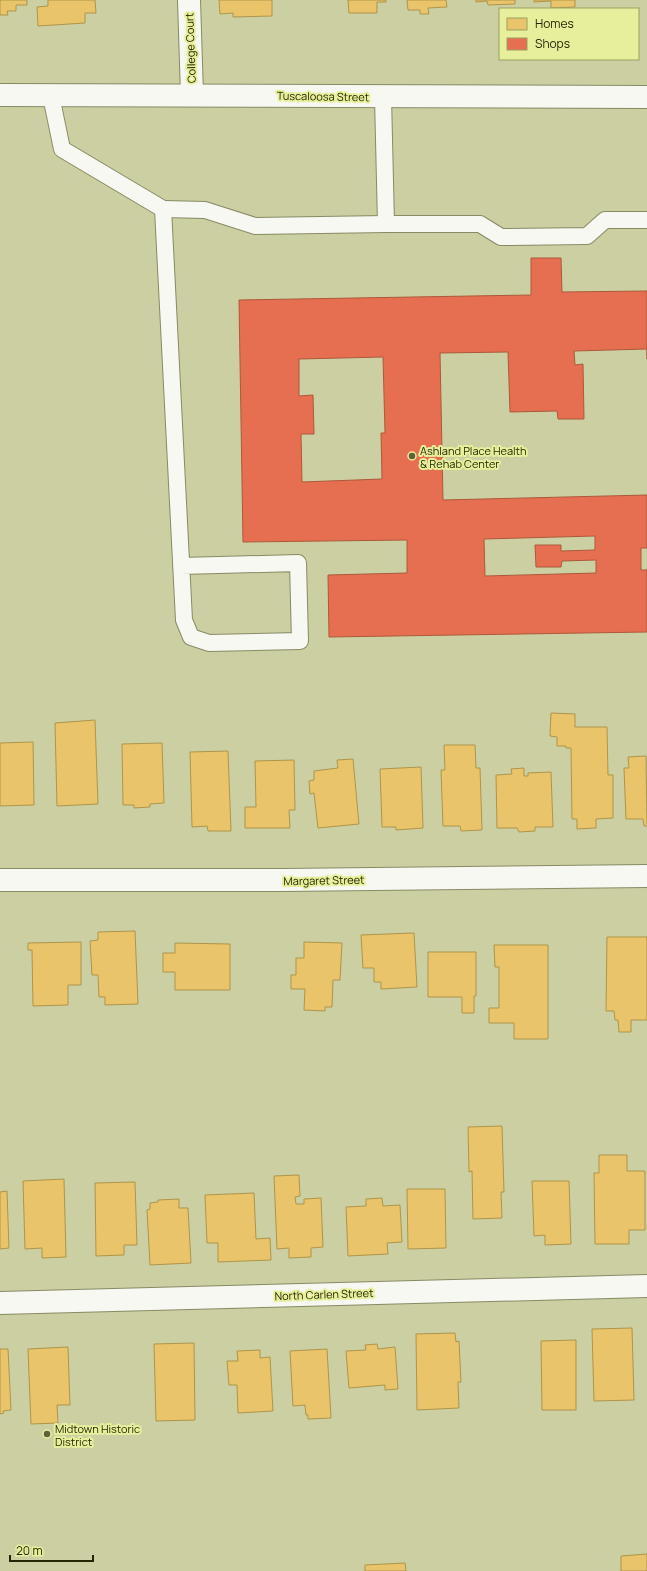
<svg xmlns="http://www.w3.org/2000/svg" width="647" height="1571" viewBox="0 0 647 1571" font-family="Manrope,sans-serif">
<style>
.homes{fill:#e9c46a;stroke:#ae954b}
.shops{fill:#e76f51;stroke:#ac593a;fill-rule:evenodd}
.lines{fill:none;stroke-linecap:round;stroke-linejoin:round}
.lane-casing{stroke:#888a65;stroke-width:18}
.street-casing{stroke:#888a65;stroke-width:24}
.lane{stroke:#f7f8f1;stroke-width:16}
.street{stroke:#f7f8f1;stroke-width:22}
.poi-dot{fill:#5f613b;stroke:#e8ef9c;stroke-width:1.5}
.labels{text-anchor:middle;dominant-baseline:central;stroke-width:4;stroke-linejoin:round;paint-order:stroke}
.street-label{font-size:11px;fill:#242603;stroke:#e8ef9c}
.poi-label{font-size:11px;fill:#242603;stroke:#e8ef9c;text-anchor:start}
</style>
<rect width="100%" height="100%" fill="#cccfa2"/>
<g class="homes">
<polygon points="0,0 27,0 27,5 16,5 16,11 7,11 8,15 0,15"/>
<polygon points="48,0 95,0 96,13 85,13 85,23 38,26 37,7 48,6"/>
<polygon points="219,0 272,0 272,16 233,17 233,13 220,14"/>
<polygon points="348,0 386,0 386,2 377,2 377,13 349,13"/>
<polygon points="407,0 446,0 447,7 428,8 429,14 420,14 420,10 408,10"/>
<polygon points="476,0 515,0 515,4 488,5 487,1 476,2"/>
<polygon points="534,0 575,0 575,7 551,8 551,1 534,2"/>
<polygon points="551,713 575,714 575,727 607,727 608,775 613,775 613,818 596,819 596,828 577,829 577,819 572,819 571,748 566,748 566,746 557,746 557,737 550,736"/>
<polygon points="95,720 98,804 57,806 55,723"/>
<polygon points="33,742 34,805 0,806 0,743"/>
<polygon points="162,743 164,803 150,804 150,807 134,808 134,805 123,805 122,744"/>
<polygon points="444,745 475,745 476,768 480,768 482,830 461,831 460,826 443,826 441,770 445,770"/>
<polygon points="228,751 231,831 208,831 207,826 192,827 190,752"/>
<polygon points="646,756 647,826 644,826 643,819 626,819 624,768 629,768 628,757"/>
<polygon points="353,759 359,824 318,828 314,793 310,794 309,781 314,780 314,771 338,768 337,760"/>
<polygon points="294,760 295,810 289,810 290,828 245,828 245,807 256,807 255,761"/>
<polygon points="421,767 423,828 396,830 396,827 382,827 380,769"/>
<polygon points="524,768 524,776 528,776 528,773 551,772 553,827 535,827 535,831 519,832 517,828 497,828 496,775 512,774 511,769"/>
<polygon points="135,931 138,1004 105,1005 105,997 99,997 98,975 92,975 90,941 98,940 98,932"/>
<polygon points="414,933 417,987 381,989 381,982 374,982 374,968 363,968 361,935"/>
<polygon points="607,937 647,937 647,1020 631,1020 631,1032 619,1032 618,1020 615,1020 614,1011 606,1011"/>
<polygon points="81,942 81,985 68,985 68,1005 33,1006 32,950 28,950 28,943"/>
<polygon points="304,942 342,943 340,980 333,980 332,1007 325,1007 325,1011 304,1010 305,989 291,989 291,975 296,975 296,958 304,958"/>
<polygon points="175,943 230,944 230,990 175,990 175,972 163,972 163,953 175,953"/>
<polygon points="494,945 548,945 548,1039 514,1039 514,1023 489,1023 489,1008 499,1008 499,967 495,967"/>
<polygon points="428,952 476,952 476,996 474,996 474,1013 462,1013 462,997 428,997"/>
<polygon points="502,1126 504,1192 501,1192 502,1218 473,1219 472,1171 469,1172 468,1127"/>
<polygon points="599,1155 627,1155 627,1171 645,1171 645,1230 629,1230 629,1244 595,1244 594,1173 599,1173"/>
<polygon points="299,1175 300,1196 295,1197 296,1204 304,1204 304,1199 321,1198 323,1247 311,1248 311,1257 289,1258 289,1248 277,1249 274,1176"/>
<polygon points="64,1179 66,1257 42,1258 42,1248 25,1249 23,1181"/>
<polygon points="532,1181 569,1181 571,1244 545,1245 545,1235 534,1236"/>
<polygon points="135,1182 137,1245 124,1245 124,1255 96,1256 95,1183"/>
<polygon points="407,1189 445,1189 446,1248 408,1249"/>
<polygon points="7,1191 9,1248 0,1249 0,1192"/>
<polygon points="254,1193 256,1239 270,1238 271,1260 218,1262 218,1243 207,1243 205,1195"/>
<polygon points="382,1198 383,1206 400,1205 402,1242 387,1243 388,1254 348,1256 346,1207 366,1206 366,1199"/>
<polygon points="179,1199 179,1208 188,1208 191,1263 150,1265 147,1210 150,1209 150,1203 158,1202 158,1200"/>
<polygon points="632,1328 634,1400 594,1401 592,1329"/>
<polygon points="455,1333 456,1342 459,1341 460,1362 461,1382 458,1382 459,1408 417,1410 416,1334"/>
<polygon points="576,1340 576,1410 542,1410 541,1341"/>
<polygon points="194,1343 195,1420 156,1421 154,1344"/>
<polygon points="377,1344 378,1349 395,1347 398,1389 385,1390 385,1385 349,1388 346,1351 366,1350 365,1345"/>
<polygon points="68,1347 70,1405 57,1405 58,1423 31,1424 28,1349"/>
<polygon points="0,1349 8,1349 11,1410 3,1411 4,1413 0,1414"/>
<polygon points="327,1349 331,1418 308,1419 308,1415 306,1415 305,1405 293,1406 290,1351"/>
<polygon points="260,1350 260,1358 270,1357 273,1411 238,1413 237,1385 229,1385 227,1361 238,1361 237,1351"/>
<polygon points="647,1554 647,1571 621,1571 621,1556"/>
<polygon points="405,1563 406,1571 365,1571 365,1565"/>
</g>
<path class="shops" d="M531,258h30l1,34 85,-1v68v-10l-73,2 1,14 8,-1 1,55h-26l-1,-8 -47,1 -2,-60 -68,1 3,147 204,-5v53h-6v22h6v62l-318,5 -1,-62 79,-2v-33l-164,2 -4,-242 292,-5zM383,357l2,76h-4l1,46 -80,3 -1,-48h13l-1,-39 -14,1v-37zM595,536v14l-34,1v-6h-26l1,22h25l1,-6 34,-1v13l-111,3 -1,-37z"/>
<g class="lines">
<defs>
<g id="lane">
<polyline points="51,96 62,149 163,209 184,620 191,637 209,643 300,641 298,563 181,566"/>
<polyline points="383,97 386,224 480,224 501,237 587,236 605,220 647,220"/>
<polyline points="163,209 205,210 255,226 386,224"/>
</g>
<g id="street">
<polyline points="189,0 192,95"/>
<polyline points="0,95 647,97"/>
<polyline points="0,880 283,880 647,876"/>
<polyline points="0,1303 647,1286"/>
</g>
</defs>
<use href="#lane" class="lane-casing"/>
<use href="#street" class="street-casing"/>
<use href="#lane" class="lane"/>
<use href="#street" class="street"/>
</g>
<g class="poi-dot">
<circle cx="412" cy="456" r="4"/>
<circle cx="47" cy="1434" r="4"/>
</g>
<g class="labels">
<g class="street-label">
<text transform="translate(190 48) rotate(-92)">College Court</text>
<text transform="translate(323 96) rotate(1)">Tuscaloosa Street</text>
<text transform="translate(324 880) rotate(-1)">Margaret Street</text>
<text transform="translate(324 1294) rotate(-2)">North Carlen Street</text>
</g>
<g class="poi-label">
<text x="420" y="450">Ashland Place Health<tspan x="420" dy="13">&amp; Rehab Center</tspan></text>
<text x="55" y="1428">Midtown Historic<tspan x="55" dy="13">District</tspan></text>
</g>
</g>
<rect x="499" y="8" width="140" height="52" fill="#e8ef9c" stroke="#9a9f5f"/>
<rect x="507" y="18" width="20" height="12" fill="#e9c46a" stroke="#9a9f5f"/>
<text x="535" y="28" font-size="12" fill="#242603">Homes</text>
<rect x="507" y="38" width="20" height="12" fill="#e76f51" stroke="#9a9f5f"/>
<text x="535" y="48" font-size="12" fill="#242603">Shops</text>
<path d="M10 1555v6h83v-6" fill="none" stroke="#242603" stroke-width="2"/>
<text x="16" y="1555" font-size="12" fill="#242603" stroke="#e8ef9c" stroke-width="3" paint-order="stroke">20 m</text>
</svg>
